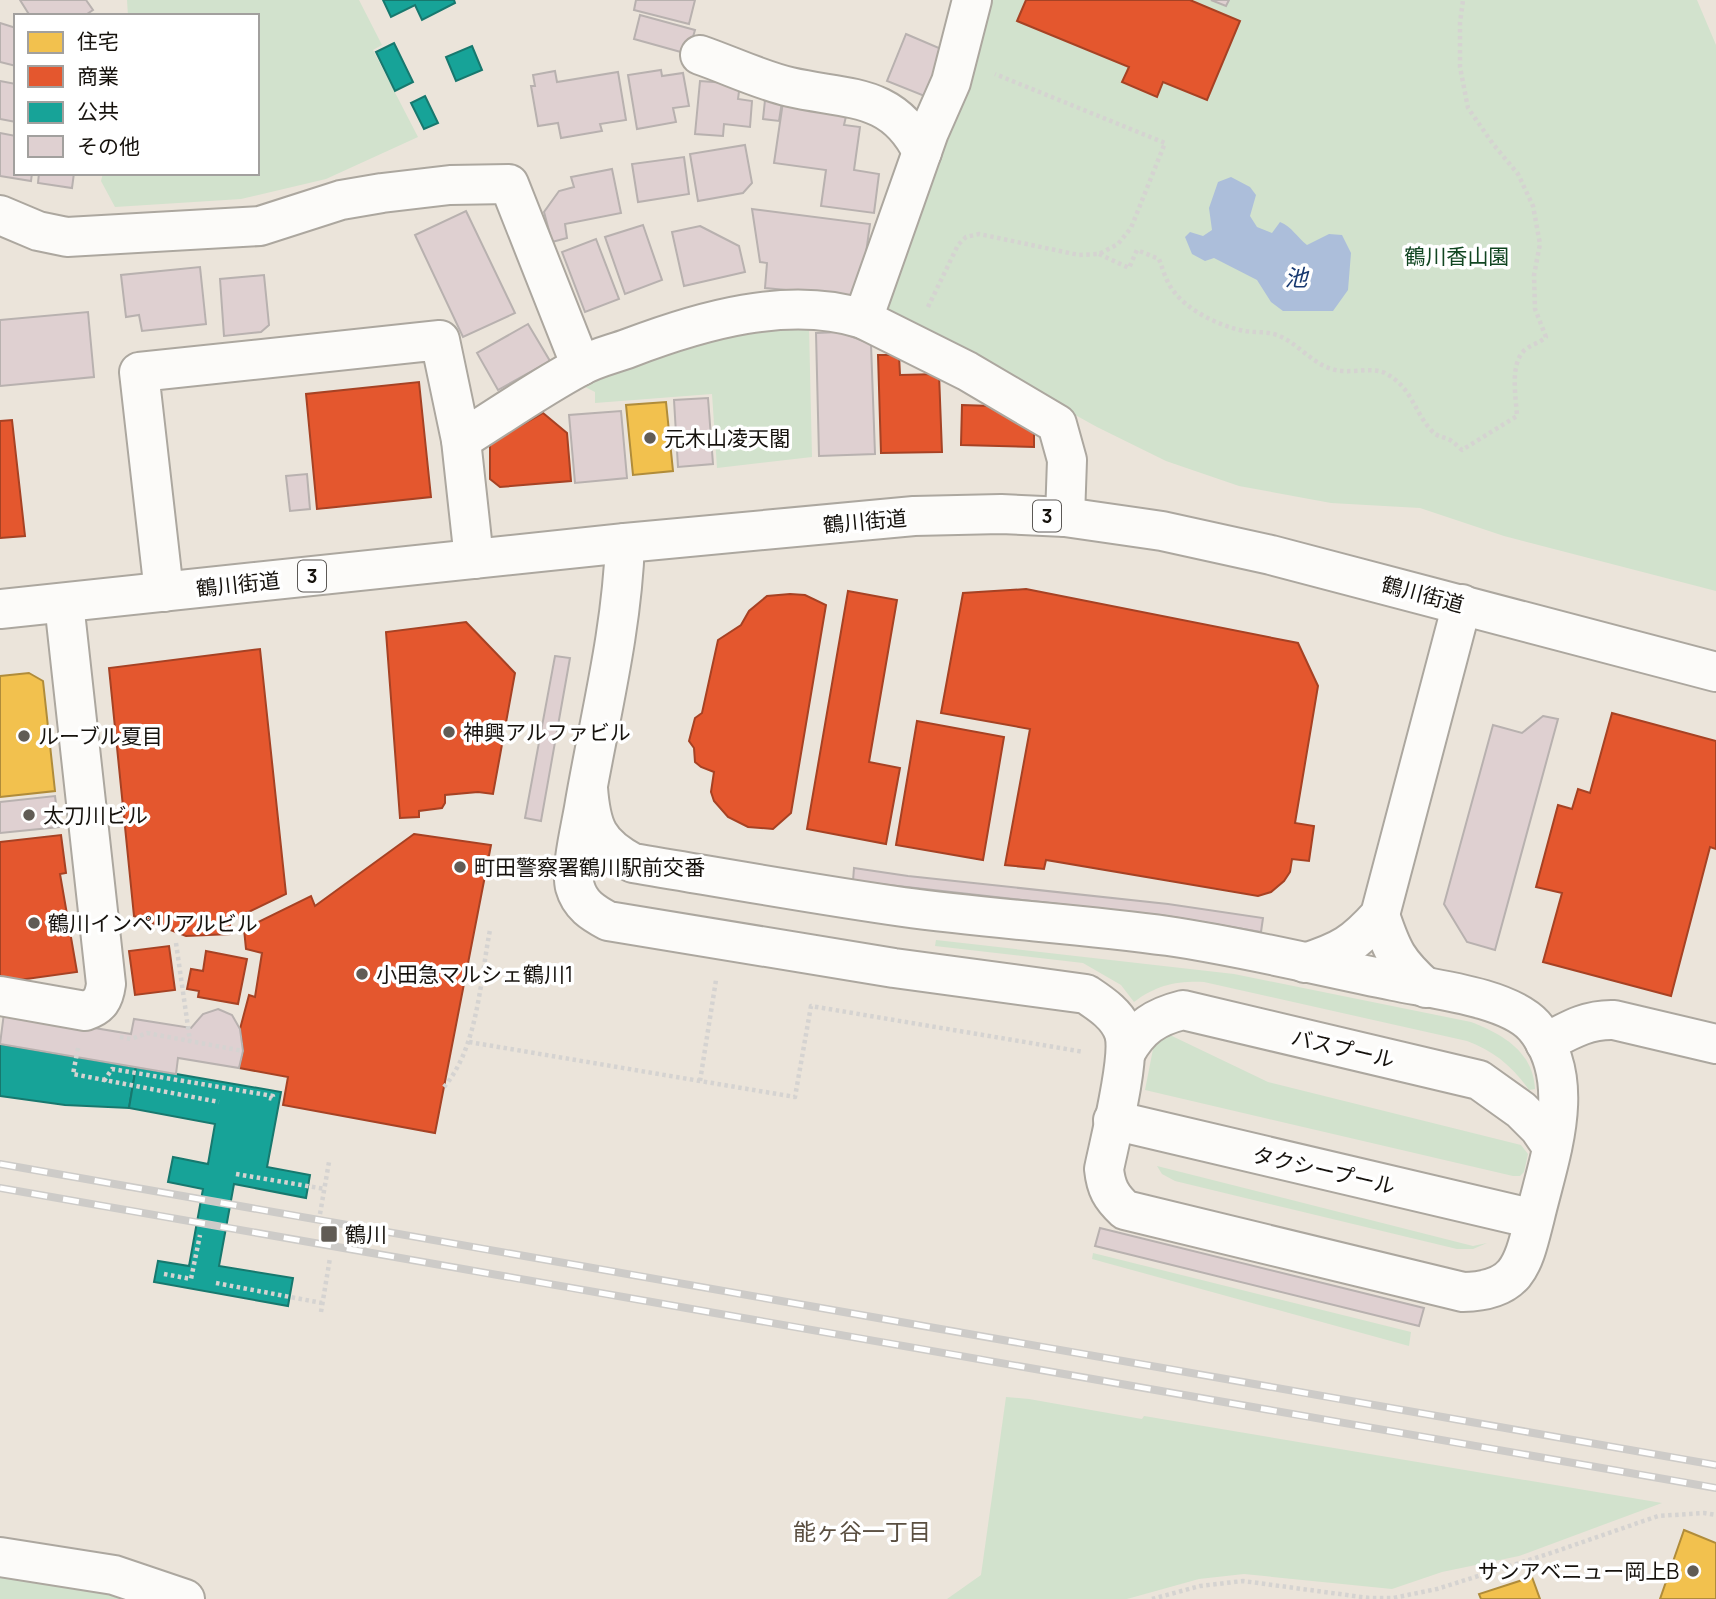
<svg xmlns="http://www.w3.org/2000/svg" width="1716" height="1599" viewBox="0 0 1716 1599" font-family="Manrope,'Noto Sans JP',sans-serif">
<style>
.green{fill:#d2e2cd}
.water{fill:#acbeda}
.homes{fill:#f2c14e;stroke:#b08c3a;stroke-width:2}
.shops{fill:#e4572e;stroke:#a64224;stroke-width:2}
.public{fill:#17a398;stroke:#17786e;stroke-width:2}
.building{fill:#dfd0d1;stroke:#b8b1af;stroke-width:2}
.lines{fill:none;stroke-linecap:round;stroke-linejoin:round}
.minor-casing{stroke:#aca79f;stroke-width:42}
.major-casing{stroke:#aca79f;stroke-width:42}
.path{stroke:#d5d3d1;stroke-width:4.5;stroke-dasharray:3.5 3.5;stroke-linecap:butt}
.minor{stroke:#fcfbf9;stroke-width:38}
.major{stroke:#fcfbf9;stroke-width:38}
.rail-casing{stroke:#cdcbc8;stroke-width:8}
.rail{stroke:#fff;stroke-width:5;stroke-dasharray:16;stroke-linecap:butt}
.poi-dot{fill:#615c55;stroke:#fff;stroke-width:2.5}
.labels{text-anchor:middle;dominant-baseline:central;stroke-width:7;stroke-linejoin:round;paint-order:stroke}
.shield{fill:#fff;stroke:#5c5956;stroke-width:2}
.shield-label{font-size:19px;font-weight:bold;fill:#16120d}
.park-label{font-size:21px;fill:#124622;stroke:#fff}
.poi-label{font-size:21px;fill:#16120d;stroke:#fff;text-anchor:start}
.street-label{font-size:21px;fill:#16120d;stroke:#fff}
.water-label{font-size:23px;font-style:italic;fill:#183970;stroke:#fff}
.neighbourhood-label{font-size:23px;fill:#5a4f41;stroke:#fff}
</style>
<rect width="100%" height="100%" fill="#ebe4da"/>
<g class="green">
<polygon points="127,0 359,0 382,45 373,50 418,137 326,179 241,199 115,207 101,181 103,173 257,173 257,16 128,16"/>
<polygon points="982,0 1697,0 1716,45 1716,591 1504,536 1420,508 1331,503 1239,486 1166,461 1097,427 880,307"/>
<polygon points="809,327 812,457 717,468 712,394 595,403 595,392 581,385 594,377 740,330"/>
<path d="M936,940l298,34 237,48c31,12 62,29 64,67l-6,1c-17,-24 -35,-39 -62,-49l-263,-59c-28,-1 -47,3 -70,20l-13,-17 -38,-22 -148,-17z"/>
<polygon points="1162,1036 1172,1036 1268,1082 1521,1145 1528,1154 1524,1172 1520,1176 1513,1176 1145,1090 1153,1049"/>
<polygon points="1157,1166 1473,1246 1487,1243 1473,1249 1457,1249 1175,1181 1162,1174"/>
<polygon points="1093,1253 1411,1332 1409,1346 1092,1259"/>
<polygon points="1006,1397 1029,1399 1142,1419 1144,1416 1662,1503 1519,1556 1442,1572 1392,1589 1244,1574 1199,1579 1127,1599 947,1599 981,1575"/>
<polygon points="0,1577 111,1594 126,1599 0,1599"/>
</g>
<path class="water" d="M1231,177l19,10 6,8 -6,21 7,11 15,6 8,-11c12,5 17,15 27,23l22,-11 13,1 9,18 -3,37 -15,21h-50l-12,-9 -14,-22 -43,-22 -9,3 -13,-7 -7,-17 5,-5 13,4 9,-6 -3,-22 9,-26z"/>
<g class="homes">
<polygon points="666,402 673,471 633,475 626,405"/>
<polygon points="29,673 43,681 55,791 0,797 0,676"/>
<polygon points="1684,1530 1716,1543 1716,1599 1660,1599"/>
<polygon points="1532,1577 1540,1599 1481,1599 1479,1594"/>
</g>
<g class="shops">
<polygon points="1026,0 1190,0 1240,21 1207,100 1163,82 1157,97 1122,82 1129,67 1017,21"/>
<polygon points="878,355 899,355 900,375 939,374 942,452 881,453"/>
<polygon points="419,382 431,497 317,509 306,394"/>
<polygon points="962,405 992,406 1034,426 1034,447 961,445"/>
<polygon points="543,413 567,433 571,481 500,487 490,479 490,443"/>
<polygon points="12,420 25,536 0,538 0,421"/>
<polygon points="1026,589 1298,643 1318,686 1295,823 1314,826 1309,861 1292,859 1290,872 1284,881 1271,892 1258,896 1046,860 1044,869 1005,865 1030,729 941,713 963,593"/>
<polygon points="848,591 897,600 869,762 900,768 886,844 807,829"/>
<polygon points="790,594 805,595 826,605 791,813 773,829 748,827 728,817 714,801 711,792 714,772 701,767 695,762 694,748 689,741 695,718 702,713 718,640 741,625 749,611 767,596"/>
<polygon points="466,622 515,673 493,794 478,792 445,795 445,803 442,808 419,811 419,817 400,818 386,632"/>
<polygon points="260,649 286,894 230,921 230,934 186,936 134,916 109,668"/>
<polygon points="1612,713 1716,741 1716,849 1710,847 1671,996 1543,962 1562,893 1536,887 1558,805 1572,809 1578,789 1590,793"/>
<polygon points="917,721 1004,737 983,860 896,845"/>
<polygon points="414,834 491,845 435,1133 283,1105 288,1077 239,1068 243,1051 240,1029 249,995 255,997 262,953 246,949 244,929 311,896 315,906"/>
<polygon points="61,835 66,873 60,874 77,972 19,980 0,977 0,842"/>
<polygon points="169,946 175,990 135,995 129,951"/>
<polygon points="206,951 247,959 238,1004 198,997 199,991 187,989 191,969 203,971"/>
</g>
<g class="public">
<polygon points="383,0 454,0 455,3 422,20 415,5 391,17"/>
<polygon points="394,43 413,82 395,91 376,52"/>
<polygon points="472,46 482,70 456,81 446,57"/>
<polygon points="425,96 438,123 424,129 411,103"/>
<polygon points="0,1044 136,1067 129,1108 65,1105 0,1096"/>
<polygon points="136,1067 281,1092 267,1167 310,1175 306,1198 234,1184 219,1266 293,1278 288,1306 154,1282 158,1261 189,1266 203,1189 168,1182 173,1157 208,1164 215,1124 129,1108"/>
</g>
<g class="building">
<polygon points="20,0 86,0 93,10 84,16 30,16"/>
<polygon points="636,0 695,0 689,24 634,10"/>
<polygon points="1211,0 1229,0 1226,6"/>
<polygon points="640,15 695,30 688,54 634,39"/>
<polygon points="0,23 16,28 16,66 0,62"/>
<polygon points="906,34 946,51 927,97 887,81"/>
<polygon points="661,70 662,76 683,73 689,106 673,108 676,122 637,129 628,75"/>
<polygon points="555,71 557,82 618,72 626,120 600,124 602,131 561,138 558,123 538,126 531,86 535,86 533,75"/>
<polygon points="0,81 16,84 16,122 0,119"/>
<polygon points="700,81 740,84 738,99 752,101 750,127 724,124 723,136 695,134"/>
<polygon points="765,100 782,102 779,121 763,119"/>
<polygon points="783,102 847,112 844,125 860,127 854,170 879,174 874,213 821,206 826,170 774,163"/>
<polygon points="0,133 16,136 16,173 32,173 31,181 0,176"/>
<polygon points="745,145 752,183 743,193 698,201 690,154"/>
<polygon points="684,157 689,194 638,202 632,164"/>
<polygon points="612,169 621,213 565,224 567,238 552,242 544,212 559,191 574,187 571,177"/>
<polygon points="39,173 74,173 72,188 38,183"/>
<polygon points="752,209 870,224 860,297 765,288 767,263 760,262"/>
<polygon points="466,211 515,313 463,337 415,235"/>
<polygon points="643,225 662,280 625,294 605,237"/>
<polygon points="700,226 739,246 745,272 684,286 672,232"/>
<polygon points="596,239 619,299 585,312 562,252"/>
<polygon points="200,267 206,324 142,331 139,315 126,317 121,275"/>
<polygon points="264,275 269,325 261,332 224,336 220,279"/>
<polygon points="88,312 94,377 0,386 0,320"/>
<polygon points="528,324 550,361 498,390 477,353"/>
<polygon points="840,332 871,344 875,454 819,456 816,333"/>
<polygon points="708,398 713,464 678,467 674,400"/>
<polygon points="621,411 627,478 575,483 569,415"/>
<polygon points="307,474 310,509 290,511 286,476"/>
<polygon points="555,656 570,658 541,821 525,818"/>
<polygon points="1543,716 1558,719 1495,950 1467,942 1444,904 1493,725 1522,733"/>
<polygon points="55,796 59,827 0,833 0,802"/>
<polygon points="854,868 908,876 1168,904 1263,918 1261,932 1167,916 853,881"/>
<polygon points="218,1009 232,1015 240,1029 243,1051 239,1068 178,1058 176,1074 0,1044 4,1013 131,1034 134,1019 191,1028 203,1014"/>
<polygon points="1100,1228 1424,1308 1419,1326 1095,1246"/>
</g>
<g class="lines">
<defs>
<g id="minor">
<path d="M700,55c29,10 60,25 90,32 56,13 103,5 132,65"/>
<polyline points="0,215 38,231 67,237 260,226 341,200 382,193 450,185 509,184 581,366"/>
<polyline points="863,319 929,132 951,82 972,0"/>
<path d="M461,440c39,-24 77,-51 118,-73 15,-9 34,-13 50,-19 71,-27 159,-53 234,-29l104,52 90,53 10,36 -2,57"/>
<polyline points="164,592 139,372 440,340 461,440 474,559"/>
<path d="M588,788c3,39 9,56 45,75 90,15 179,31 270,44 88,12 177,17 265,29 76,11 151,30 226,45 38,8 114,16 140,45 46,54 15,131 1,191 -12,47 -16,74 -72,75l-338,-82c-14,-13 -19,-22 -21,-41 6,-29 27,-112 20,-136 -6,-18 -23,-29 -38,-39l-192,-26 -286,-47c-15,-8 -28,-16 -33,-34 -5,-19 7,-64 10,-85 15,-86 37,-171 40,-259"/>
<path d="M1380,915c12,36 17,47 46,73"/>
<path d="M1305,963c37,-12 49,-19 75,-48l82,-311"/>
<path d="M0,996l85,15c15,-5 19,-12 21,-27l-42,-381"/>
<path d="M1545,1043c23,-12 42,-24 69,-23l102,24"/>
<path d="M1126,1052c14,-25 29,-35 57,-42l296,70 42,30 18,18 13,19"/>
<polyline points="1113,1120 1534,1219"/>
<polyline points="0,1557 114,1575 185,1599"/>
</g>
<polyline id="major" points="0,609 625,543 914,516 1001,514 1065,517 1162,531 1271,555 1716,672"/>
</defs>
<use href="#minor" class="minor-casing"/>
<use href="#major" class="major-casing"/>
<g class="path">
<path d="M1099,254l30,14 8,-18 22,9c4,11 8,25 16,34 15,19 47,34 70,38 11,2 21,0 32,4 21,8 34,28 55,34 17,6 36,-3 53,4 27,14 28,37 46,57 6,7 11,6 19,10 4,2 8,7 12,10l55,-34c-1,-19 -8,-54 9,-67 7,-5 13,-6 20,-12l-11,-28 -1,-34 6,-31 -7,-38 -15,-32 -25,-30 -25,-36 -8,-41v-44l3,-23"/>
<polyline points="928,307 958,245 966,237 979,234 1079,255 1099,254 1118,244 1131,228 1165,143 995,74"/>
<polyline points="176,943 190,1041"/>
<polyline points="120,1037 131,1039 147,1033 243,1051"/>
<polyline points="469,1042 795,1097 811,1006 1084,1052"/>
<polyline points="78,1048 73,1074 219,1102"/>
<polyline points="104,1081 112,1069 273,1096 273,1099 269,1098"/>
<polyline points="700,1081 716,980"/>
<path d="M444,1087c34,-40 36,-106 46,-157"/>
<polyline points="236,1174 325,1189"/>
<polyline points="320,1214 329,1162"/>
<polyline points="164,1274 191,1279 200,1235"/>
<polyline points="216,1283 322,1303"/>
<polyline points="321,1312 330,1258"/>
<polyline points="1152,1599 1200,1586 1243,1581 1369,1598 1393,1598 1437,1589 1548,1554 1658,1516 1704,1513 1716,1515"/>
</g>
<use href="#minor" class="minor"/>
<use href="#major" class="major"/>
<defs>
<g id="rail">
<polyline points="0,1164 1716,1465"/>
<polyline points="0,1188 1716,1488"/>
</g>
</defs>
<use href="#rail" class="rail-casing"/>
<use href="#rail" class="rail"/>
</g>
<g class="poi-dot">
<circle cx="650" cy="438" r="7"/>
<circle cx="449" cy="732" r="7"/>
<circle cx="24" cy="736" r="7"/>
<circle cx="29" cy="815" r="7"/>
<circle cx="460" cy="867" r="7"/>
<circle cx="34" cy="923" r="7"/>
<circle cx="362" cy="974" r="7"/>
<rect x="320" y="1225" width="18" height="18" rx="3.5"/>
<circle cx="1693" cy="1571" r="7"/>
</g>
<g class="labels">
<g class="shield">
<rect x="1033" y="500.5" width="28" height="31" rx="5"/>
<rect x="298" y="560.5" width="28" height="31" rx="5"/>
</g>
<g class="shield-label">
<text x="1047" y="516">3</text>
<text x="312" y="576">3</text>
</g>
<g class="park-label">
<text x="1457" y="256">鶴川香山園</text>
</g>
<g class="poi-label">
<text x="664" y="438">元木山凌天閣</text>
<text x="463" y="732">神興アルファビル</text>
<text x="38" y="736">ルーブル夏目</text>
<text x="43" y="815">太刀川ビル</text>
<text x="474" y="867">町田警察署鶴川駅前交番</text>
<text x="48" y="923">鶴川インペリアルビル</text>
<text x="376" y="974">小田急マルシェ鶴川1</text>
<text x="345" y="1234">鶴川</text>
<text x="1679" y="1571" text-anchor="end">サンアベニュー岡上B</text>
</g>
<g class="street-label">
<text transform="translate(865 521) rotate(-5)">鶴川街道</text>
<text transform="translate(238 584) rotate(-6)">鶴川街道</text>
<text transform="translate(1423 594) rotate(15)">鶴川街道</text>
<text transform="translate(1343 1048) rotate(13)">バスプール</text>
<text transform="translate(1324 1170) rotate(13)">タクシープール</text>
</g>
<g class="water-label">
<text x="1296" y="277">池</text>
</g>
<g class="neighbourhood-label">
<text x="862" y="1531">能ヶ谷一丁目</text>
</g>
</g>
<rect x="14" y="14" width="245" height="161" fill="#ffffff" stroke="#a2a09e" stroke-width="2"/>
<rect x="28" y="32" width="35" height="21" fill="#f2c14e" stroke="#a2a09e" stroke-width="2"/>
<text x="77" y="49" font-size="21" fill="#16120d">住宅</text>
<rect x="28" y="66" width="35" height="21" fill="#e4572e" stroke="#a2a09e" stroke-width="2"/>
<text x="77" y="84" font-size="21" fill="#16120d">商業</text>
<rect x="28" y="102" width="35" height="21" fill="#17a398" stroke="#a2a09e" stroke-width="2"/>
<text x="77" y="119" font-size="21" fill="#16120d">公共</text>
<rect x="28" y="136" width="35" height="21" fill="#dfd0d1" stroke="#a2a09e" stroke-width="2"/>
<text x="77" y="154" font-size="21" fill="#16120d">その他</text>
</svg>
